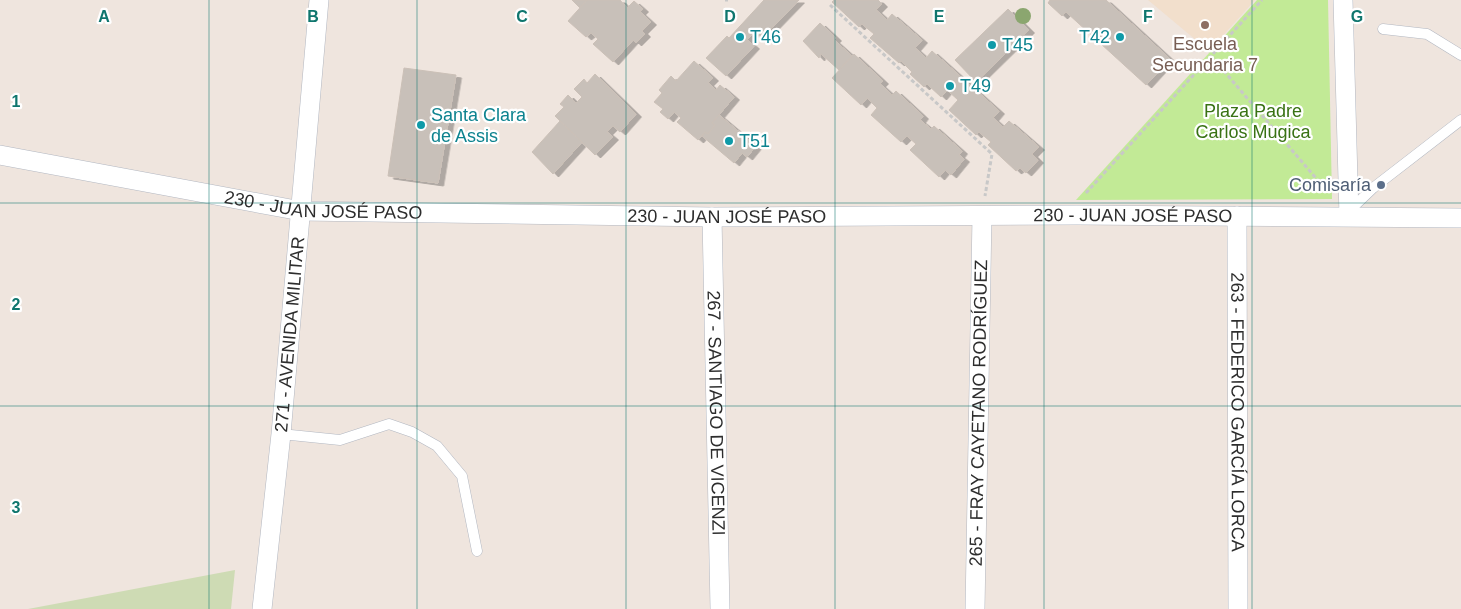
<svg xmlns="http://www.w3.org/2000/svg" width="1461" height="609" viewBox="0 0 1461 609" font-family="Helvetica,sans-serif">
<style>
.education{fill:#f2dfcc}
.green{fill:#c2ea96}
.cemetery{fill:#cedbb4}
.building{fill:#c8c0b9;stroke:#cbc0b7;filter:url(#shadow)}
.lines{fill:none;stroke-linecap:round;stroke-linejoin:round}
.service-casing{stroke:#b2b7c1;stroke-width:11}
.minor-casing{stroke:#b2b7c1;stroke-width:20}
.path{stroke:#c8c8c8;stroke-width:3;stroke-dasharray:4 2.5;stroke-linecap:butt}
.service{stroke:#fff;stroke-width:10}
.minor{stroke:#fff;stroke-width:19}
.tree{fill:#8ba66f}
.grid{fill:none;stroke:#0f766e;stroke-width:1;stroke-opacity:0.55}
.education-dot{fill:#8d6e63;stroke:#fff;stroke-width:2}
.culture-dot{fill:#0f9aa8;stroke:#fff;stroke-width:2}
.service-dot{fill:#5c6f8a;stroke:#fff;stroke-width:2}
.labels{text-anchor:middle;dominant-baseline:central;stroke-width:4.5;stroke-linejoin:round;paint-order:stroke}
.culture-label{font-size:18px;fill:#0d838f;stroke:#fff;text-anchor:start}
.education-label{font-size:18px;fill:#785e54;stroke:#fff}
.park-label{font-size:18px;fill:#397214;stroke:#fff}
.service-label{font-size:18px;fill:#4e5e75;stroke:#fff;text-anchor:end}
.street-label{font-size:18px;fill:#2d2d2d;stroke:#fff}
.grid-label{font-size:16px;text-anchor:middle;font-weight:bold;fill:#0f766e;stroke:#fff;stroke-width:4.5;stroke-linejoin:round;paint-order:stroke}
</style>
<defs>
<filter id="shadow"><feDropShadow dx="5.5" dy="3" stdDeviation="0" flood-color="#0004"/></filter>
</defs>
<rect width="100%" height="100%" fill="#efe5de"/>
<polygon class="education" points="1148,0 1255,0 1209,51"/>
<polygon class="green" points="1257,0 1328,0 1332,199 1076,200"/>
<polygon class="cemetery" points="235,570 231,609 28,609"/>
<g class="building">
<polygon points="572,0 587,0 580,8"/>
<polygon points="587,0 620,0 627,8 634,1 643,9 640,12 651,22 642,31 645,34 636,43 633,40 613,62 593,44 598,39 591,33 586,37 568,21"/>
<polygon points="764,0 799,0 762,38 755,31 747,40 754,46 726,76 706,58 727,36 729,38"/>
<polygon points="834,0 878,0 882,4 876,10 887,20 892,14 922,40 915,48 926,58 932,51 999,111 993,118 1003,127 1009,121 1039,147 1032,154 1038,160 1026,173 1020,168 1016,171 988,145 991,142 979,132 976,135 949,110 958,100 947,90 941,97 927,84 924,87 910,74 912,72 901,61 899,63 870,38 874,34 862,24 859,27 832,2"/>
<polygon points="1050,0 1106,0 1170,59 1146,85 1066,12 1062,16 1048,3"/>
<polygon points="1008,9 1029,30 976,82 955,60"/>
<polygon points="820,23 836,38 834,40 852,56 839,70 821,54 819,58 803,41"/>
<polygon points="854,54 883,81 880,84 892,95 896,91 923,116 920,120 931,129 934,126 962,151 959,155 964,159 951,175 945,170 939,177 910,150 916,144 907,136 901,142 871,115 877,108 867,98 861,105 832,78"/>
<polygon points="694,61 713,78 708,83 716,90 720,85 734,97 712,123 715,125 708,134 705,132 698,140 677,122 681,118 674,112 668,119 660,112 663,109 654,102 662,93 659,90 671,76 676,81"/>
<polygon points="404,68 456,75 438,183 388,176"/>
<polygon points="595,74 636,114 620,132 613,126 607,132 613,137 595,155 555,116 564,107 560,104 568,95 576,103 582,97 574,89 584,79 587,83"/>
<polygon points="719,115 756,146 747,157 742,153 734,163 702,136 705,132 708,134 715,125 712,123"/>
<polygon points="560,121 582,142 553,174 532,152"/>
</g>
<g class="lines">
<defs>
<g id="service">
<polyline points="1383,29 1427,34 1461,55"/>
<polyline points="1349,211 1373,188 1461,120"/>
<polyline points="281,434 340,440 389,424 412,432 437,446 462,476 477,551"/>
</g>
<g id="minor">
<polyline points="1343,0 1349,216"/>
<path id="s1" d="M0,155l301,56 411,6 365,-2 384,3"/>
<path id="s2" d="M1237,216l1,393"/>
<path id="s3" d="M712,217l8,392"/>
<path id="s4" d="M262,609l19,-175 38,-434"/>
<path id="s5" d="M975,609l7,-393"/>
</g>
</defs>
<use href="#service" class="service-casing"/>
<use href="#minor" class="minor-casing"/>
<g class="path">
<polyline points="725,0 728,0"/>
<polyline points="830,5 992,154 985,196"/>
<polyline points="1211,56 1327,191"/>
<polyline points="1086,193 1262,0"/>
</g>
<use href="#service" class="service"/>
<use href="#minor" class="minor"/>
</g>
<circle class="tree" cx="1023" cy="16" r="8"/>
<path class="grid" d="M209,0v609M417,0v609M626,0v609M835,0v609M1044,0v609M1252,0v609M0,203h1461M0,406h1461"/>
<circle class="education-dot" cx="1205" cy="25" r="5"/>
<g class="culture-dot">
<circle cx="740" cy="37" r="5"/>
<circle cx="1120" cy="37" r="5"/>
<circle cx="992" cy="45" r="5"/>
<circle cx="950" cy="86" r="5"/>
<circle cx="421" cy="125" r="5"/>
<circle cx="729" cy="141" r="5"/>
</g>
<circle class="service-dot" cx="1381" cy="185" r="5"/>
<g class="labels">
<g class="culture-label">
<text x="750" y="37">T46</text>
<text x="1110" y="37" text-anchor="end">T42</text>
<text x="1002" y="45">T45</text>
<text x="960" y="86">T49</text>
<text x="431" y="115">Santa Clara<tspan x="431" dy="21">de Assis</tspan></text>
<text x="739" y="141">T51</text>
</g>
<g class="education-label">
<text x="1205" y="44">Escuela<tspan x="1205" dy="21">Secundaria 7</tspan></text>
</g>
<g class="park-label">
<text x="1253" y="111">Plaza Padre<tspan x="1253" dy="21">Carlos Mugica</tspan></text>
</g>
<g class="service-label">
<text x="1371" y="185">Comisaría</text>
</g>
<g class="street-label">
<text stroke="none"><textPath href="#s1" startOffset="328">230 - JUAN JOSÉ PASO</textPath></text>
<text stroke="none"><textPath href="#s1" startOffset="732">230 - JUAN JOSÉ PASO</textPath></text>
<text stroke="none"><textPath href="#s1" startOffset="1138">230 - JUAN JOSÉ PASO</textPath></text>
<text stroke="none"><textPath href="#s4" startOffset="276">271 - AVENIDA MILITAR</textPath></text>
<text stroke="none"><textPath href="#s3" startOffset="196">267 - SANTIAGO DE VICENZI</textPath></text>
<text stroke="none"><textPath href="#s5" startOffset="196">265 - FRAY CAYETANO RODRÍGUEZ</textPath></text>
<text stroke="none"><textPath href="#s2" startOffset="196">263 - FEDERICO GARCÍA LORCA</textPath></text>
</g>
</g>
<g class="grid-label">
<text x="104" y="22">A</text>
<text x="313" y="22">B</text>
<text x="522" y="22">C</text>
<text x="730" y="22">D</text>
<text x="939" y="22">E</text>
<text x="1148" y="22">F</text>
<text x="1357" y="22">G</text>
<text x="16" y="107">1</text>
<text x="16" y="310">2</text>
<text x="16" y="513">3</text>
</g>
</svg>
